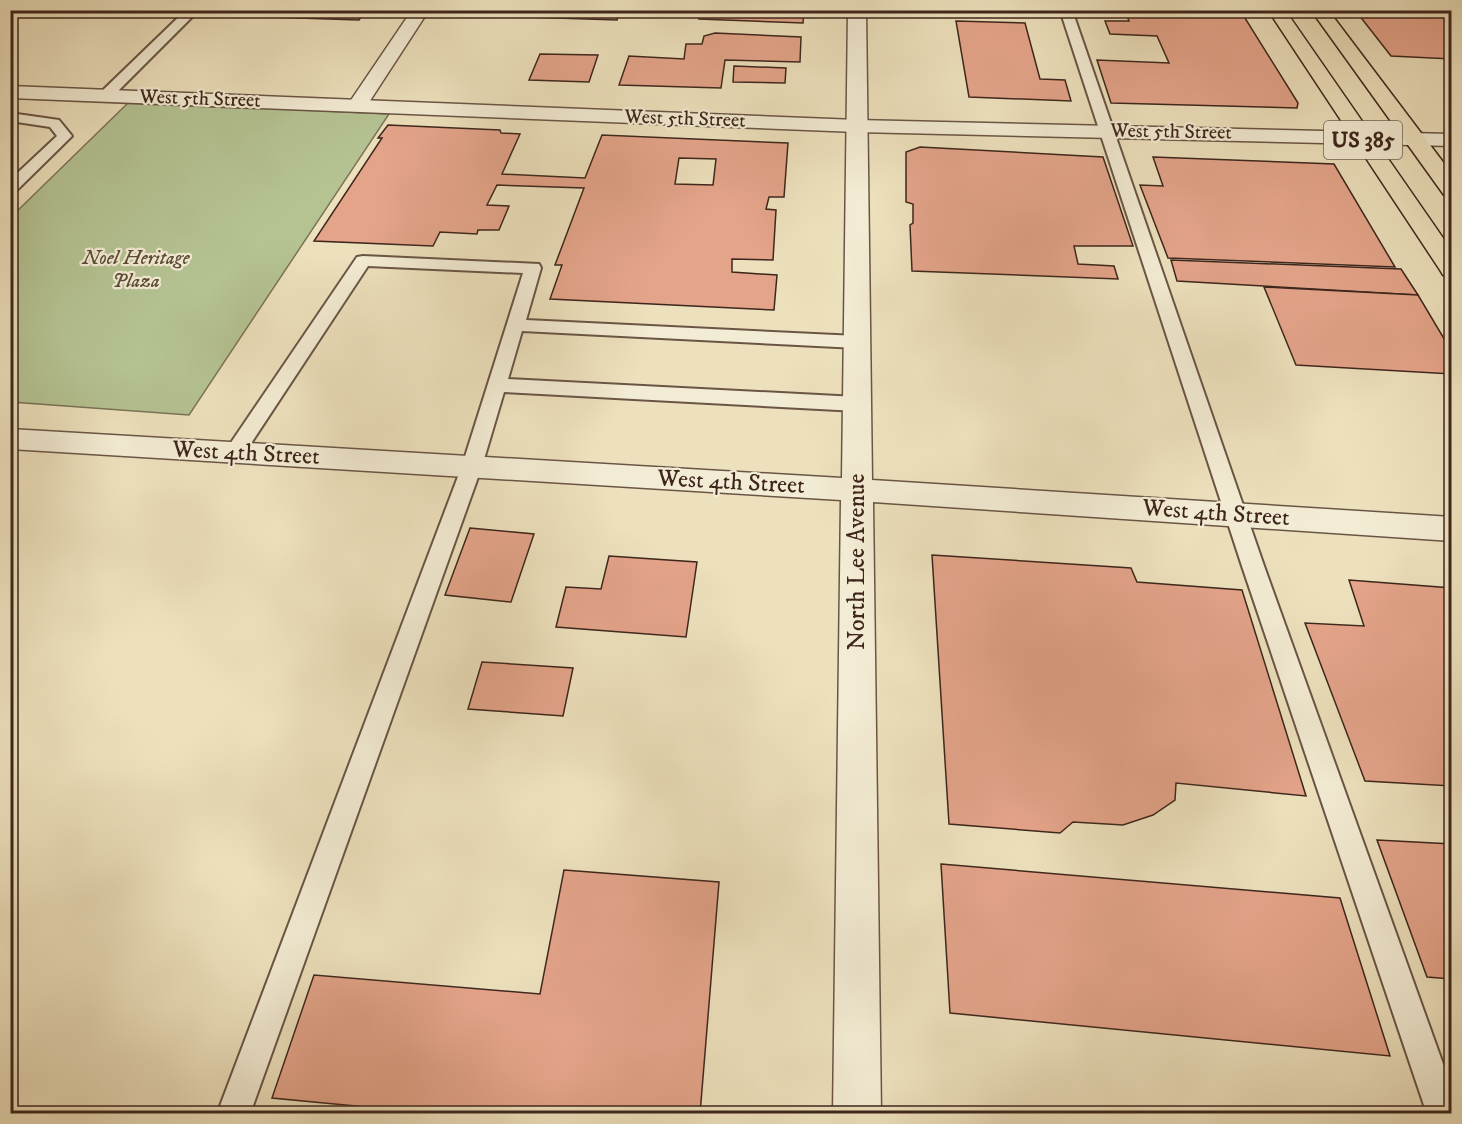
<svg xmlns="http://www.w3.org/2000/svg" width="1462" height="1124" viewBox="0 0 1462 1124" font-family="'IM FELL DW Pica',serif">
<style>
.green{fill:#b5c393;stroke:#7a7458;stroke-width:1.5}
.building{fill:#e4a48a;stroke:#3e261d;stroke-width:1.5;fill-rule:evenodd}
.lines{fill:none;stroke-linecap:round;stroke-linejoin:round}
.service-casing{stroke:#6a5545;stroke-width:4}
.minor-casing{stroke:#6a5545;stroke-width:3}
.tertiary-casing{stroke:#6a5545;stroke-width:3}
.primary-casing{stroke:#3e261d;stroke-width:3}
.service{fill:#f3ecd4;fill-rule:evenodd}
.minor{fill:#f3ecd4;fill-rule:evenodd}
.tertiary{fill:#f3ecd4;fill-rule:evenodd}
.primary{fill:#ede1bd;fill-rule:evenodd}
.labels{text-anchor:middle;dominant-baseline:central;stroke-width:4.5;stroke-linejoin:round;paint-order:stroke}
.far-street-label{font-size:20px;fill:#3e261d;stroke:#f3ecd4}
.far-park-label{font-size:20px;font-style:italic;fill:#5c4d3a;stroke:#f3ecd4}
.shield{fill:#f3ecd4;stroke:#746154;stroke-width:1.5}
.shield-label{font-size:22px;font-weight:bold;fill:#3e261d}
.street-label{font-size:24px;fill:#3e261d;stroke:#f3ecd4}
</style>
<rect width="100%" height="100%" fill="#ede1bd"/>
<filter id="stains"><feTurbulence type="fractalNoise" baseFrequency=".00333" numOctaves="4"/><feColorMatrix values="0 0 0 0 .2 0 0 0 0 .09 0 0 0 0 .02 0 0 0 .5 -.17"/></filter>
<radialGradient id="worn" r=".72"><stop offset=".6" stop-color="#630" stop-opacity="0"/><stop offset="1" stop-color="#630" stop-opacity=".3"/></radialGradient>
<polygon class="green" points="129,102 389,114 189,415 11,402 11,217"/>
<g class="building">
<polygon points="274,10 366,10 359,20 268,17"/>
<polygon points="461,10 620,10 617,20 459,15"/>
<polygon points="701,10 804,10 803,23 699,19"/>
<polygon points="1120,10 1240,10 1298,103 1297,108 1111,103 1097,60 1169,63 1157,36 1110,34 1105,21 1129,21 1125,11"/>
<polygon points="1355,10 1452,10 1452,59 1391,56"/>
<polygon points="956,21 1025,23 1040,79 1065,80 1071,101 969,97"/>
<polygon points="715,33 801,37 800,62 725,60 721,88 619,85 629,56 684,59 686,44 702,44 704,36"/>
<polygon points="540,54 598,55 589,82 529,80"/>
<polygon points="734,66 786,68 785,83 733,82"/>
<path d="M388,125l112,5 1,3 19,1 -18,40 83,4 17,-43 186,8 -4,54h-15l-3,12 10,1 -3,50 -41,-1v13l45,3 -3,35 -224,-11 12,-34h-7l29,-77 -87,-3 -10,20 22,1 -10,24h-21l-1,4 -37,-2 -7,14 -119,-5 68,-103h-4zM679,158l37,1 -3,26 -38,-1z"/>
<polygon points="920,147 1103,157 1133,246 1074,246 1078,264 1114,266 1118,279 912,271 910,225 913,223 913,204 906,202 906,152"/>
<polygon points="1153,157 1334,164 1395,267 1168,258 1140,185 1163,186"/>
<polygon points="1171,260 1401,269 1418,295 1177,281"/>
<polygon points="1264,287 1418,295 1452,352 1452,374 1296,365"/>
<polygon points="470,528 534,534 511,602 445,595"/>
<polygon points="932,555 1131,568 1137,582 1242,590 1306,796 1176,783 1175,800 1153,815 1123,825 1073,822 1060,833 949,824"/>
<polygon points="609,556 697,562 686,637 556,627 566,587 601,589"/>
<polygon points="1349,580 1452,588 1452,786 1365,781 1305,623 1364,626"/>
<polygon points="482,662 573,668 563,716 468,709"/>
<polygon points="1377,840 1452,844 1452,979 1427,977"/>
<polygon points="941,864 1340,898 1390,1056 950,1013"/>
<polygon points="564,870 719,882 700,1114 440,1114 272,1098 314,975 540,994"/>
</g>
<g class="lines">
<defs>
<g id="service">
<polygon points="186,10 199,10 110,99 100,99 98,96 100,93"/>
<polygon points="1060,10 1072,10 1264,566 1452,1089 1452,1114 1427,1114 1242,566"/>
<polygon points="10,113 59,120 72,136 15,192 10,193 10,180 57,136 50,127 10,121"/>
<polygon points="363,256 539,264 541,268 526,320 857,336 863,338 866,342 863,346 857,348 522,331 508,379 857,397 864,399 867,404 864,409 857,411 504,392 482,466 250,1114 217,1114 462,466 523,273 368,266 242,457 235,459 228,457 225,452 228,447 357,257"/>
</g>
<g id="minor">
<polygon points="412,10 429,10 364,110 350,110 347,106"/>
<polygon points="848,10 866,10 872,480 1452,517 1452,541 873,502 881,1114 833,1114 841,500 10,449 10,429 842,478"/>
</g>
<polygon id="tertiary" points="10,86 857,120 1452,134 1452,146 857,132 10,98"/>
<g id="primary">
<polygon points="1268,10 1285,10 1452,251 1452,277 1443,275 1440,270"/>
<polygon points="1311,10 1328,10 1452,174 1452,197 1444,195"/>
</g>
</defs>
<use href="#service" class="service-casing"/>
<use href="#minor" class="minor-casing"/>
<use href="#tertiary" class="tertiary-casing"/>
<use href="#primary" class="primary-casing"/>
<use href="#service" class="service"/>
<use href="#minor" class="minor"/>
<use href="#tertiary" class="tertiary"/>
<use href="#primary" class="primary"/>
</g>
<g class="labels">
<g class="far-street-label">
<text transform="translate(200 99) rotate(2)">West 5th Street</text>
<text transform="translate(685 119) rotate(2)">West 5th Street</text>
<text transform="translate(1171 132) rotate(1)">West 5th Street</text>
</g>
<g class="far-park-label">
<text x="136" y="258">Noel Heritage<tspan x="136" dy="23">Plaza</tspan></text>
</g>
<rect class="shield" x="1324" y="121" width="78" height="38" rx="4.5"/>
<g class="shield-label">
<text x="1363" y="140">US 385</text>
</g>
<g class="street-label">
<text transform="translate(246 453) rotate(3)">West 4th Street</text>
<text transform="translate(731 482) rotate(3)">West 4th Street</text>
<text transform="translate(1216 513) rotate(4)">West 4th Street</text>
<text transform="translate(857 562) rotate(-90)">North Lee Avenue</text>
</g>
</g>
<rect width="1462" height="1124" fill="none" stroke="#ede1bd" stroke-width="36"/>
<rect x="12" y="12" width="1438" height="1100" fill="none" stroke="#3e261d" stroke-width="3"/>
<rect x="18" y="18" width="1426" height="1088" fill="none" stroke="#3e261d" stroke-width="1.5"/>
<rect width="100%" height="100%" filter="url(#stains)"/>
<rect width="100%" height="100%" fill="url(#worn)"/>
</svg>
